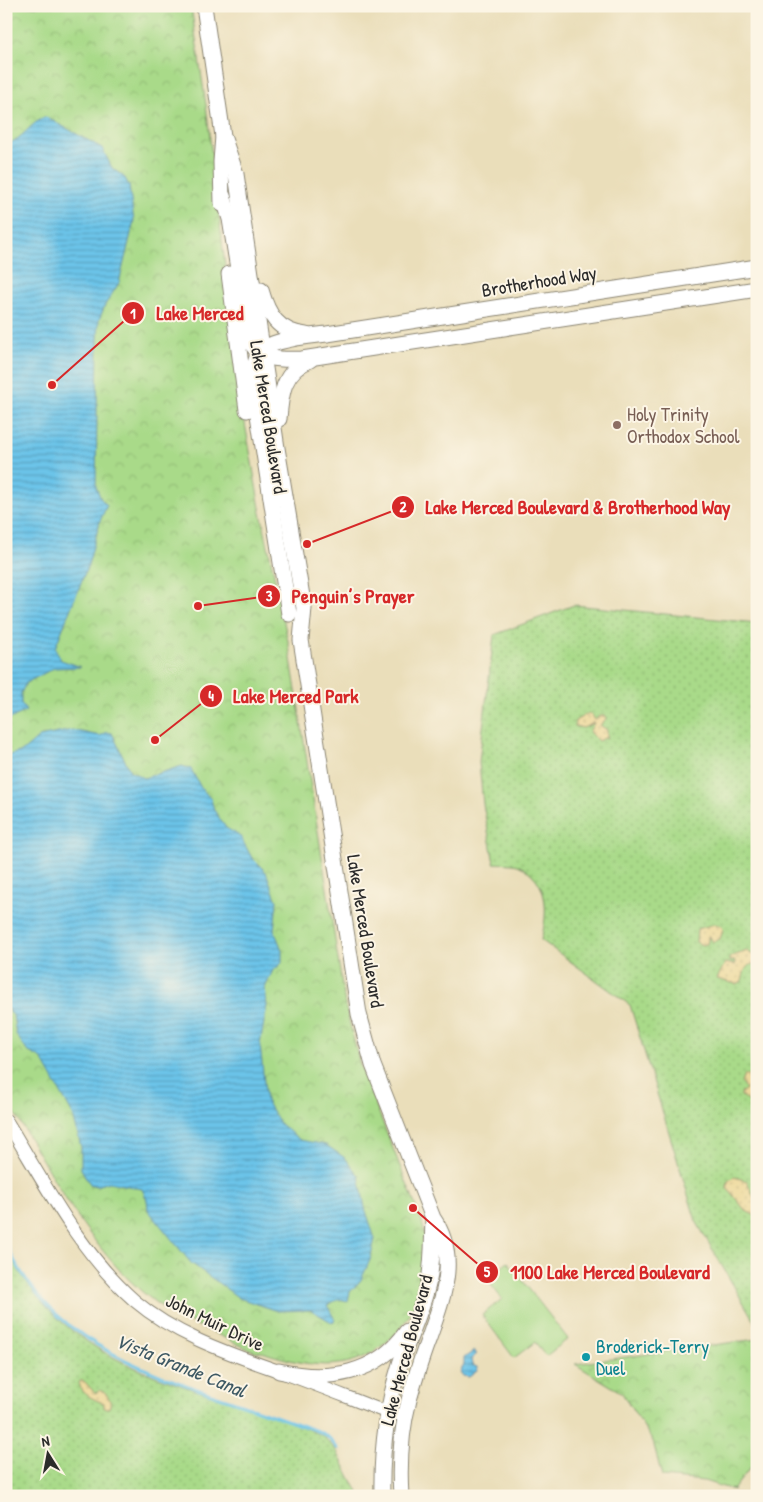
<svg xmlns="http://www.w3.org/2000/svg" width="763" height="1502" viewBox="0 0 763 1502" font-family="'Patrick Hand',sans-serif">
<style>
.grass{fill:url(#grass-dots);stroke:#6a825a}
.sand{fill:url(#sand-dots);stroke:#8c8264}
.park{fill:url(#park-crowns);stroke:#6a825a}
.pitch{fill:#a9da89;stroke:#6a825a}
.water{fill:url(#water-rules);stroke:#4c788a}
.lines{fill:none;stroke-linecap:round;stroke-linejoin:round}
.stream{stroke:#6cc4e9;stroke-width:3}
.minor-casing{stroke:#8a8472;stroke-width:14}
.major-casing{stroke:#8a8472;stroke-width:17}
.minor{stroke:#fff;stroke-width:12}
.major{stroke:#fff;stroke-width:15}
.education-dot{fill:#8d6e63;stroke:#fcf5e5;stroke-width:2}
.culture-dot{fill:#0f9aa8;stroke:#fcf5e5;stroke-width:2}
.labels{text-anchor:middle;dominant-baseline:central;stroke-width:4;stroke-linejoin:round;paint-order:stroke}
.street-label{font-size:19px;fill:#2b2b2b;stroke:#fcf5e5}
.education-label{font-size:19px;fill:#785e54;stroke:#fcf5e5;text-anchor:start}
.culture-label{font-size:19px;fill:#0d838f;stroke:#fcf5e5;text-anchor:start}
.water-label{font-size:20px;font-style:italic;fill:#3e5964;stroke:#fcf5e5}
.leader{fill:none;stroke:#d62828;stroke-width:2}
.callout-dot{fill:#d62828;stroke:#fcf5e5;stroke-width:2}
.mark-label{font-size:15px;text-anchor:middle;font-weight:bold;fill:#fff}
.callout-label{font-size:20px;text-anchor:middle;font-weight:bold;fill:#d62828;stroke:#fcf5e5;stroke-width:4;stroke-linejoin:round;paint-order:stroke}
</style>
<defs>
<pattern id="grass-dots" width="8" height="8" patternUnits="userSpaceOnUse" patternTransform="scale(1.25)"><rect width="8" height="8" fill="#a9da89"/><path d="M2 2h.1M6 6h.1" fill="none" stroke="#92bb76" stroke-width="1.8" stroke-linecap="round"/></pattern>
<pattern id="sand-dots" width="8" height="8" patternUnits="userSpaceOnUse" patternTransform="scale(1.25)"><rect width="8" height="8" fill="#eeda9e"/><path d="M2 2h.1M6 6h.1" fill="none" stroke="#cb8" stroke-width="1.8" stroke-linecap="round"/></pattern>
<pattern id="park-crowns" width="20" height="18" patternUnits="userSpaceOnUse" patternTransform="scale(1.25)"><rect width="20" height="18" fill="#a9da89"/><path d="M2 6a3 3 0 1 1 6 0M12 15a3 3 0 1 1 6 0" fill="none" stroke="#92bb76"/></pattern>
<pattern id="water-rules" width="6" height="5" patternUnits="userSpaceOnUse" patternTransform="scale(1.25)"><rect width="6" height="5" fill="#6cc4e9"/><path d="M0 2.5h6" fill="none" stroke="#599fbd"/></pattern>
</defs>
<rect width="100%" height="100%" fill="#fcf5e5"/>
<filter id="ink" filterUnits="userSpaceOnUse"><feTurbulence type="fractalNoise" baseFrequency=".02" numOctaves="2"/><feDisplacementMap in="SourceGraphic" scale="10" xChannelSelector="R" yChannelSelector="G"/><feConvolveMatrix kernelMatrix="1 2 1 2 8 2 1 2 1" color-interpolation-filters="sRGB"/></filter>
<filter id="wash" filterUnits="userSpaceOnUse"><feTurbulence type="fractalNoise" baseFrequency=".0096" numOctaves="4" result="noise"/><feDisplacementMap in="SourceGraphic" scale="20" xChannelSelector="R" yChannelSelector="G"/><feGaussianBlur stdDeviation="1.12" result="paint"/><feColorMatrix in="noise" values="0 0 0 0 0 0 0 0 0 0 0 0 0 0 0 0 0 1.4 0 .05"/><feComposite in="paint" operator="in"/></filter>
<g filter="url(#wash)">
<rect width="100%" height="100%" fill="#eadeba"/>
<g class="grass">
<path d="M574,605l183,18v703l-61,-105 -66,-216 -89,-65c7,-28 9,-60 -23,-75 -7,-2 -17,-1 -24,-2l-11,-59 -4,-42 15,-127z"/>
<path d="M6,1249c74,138 194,129 317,187l13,14 24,46h-354z"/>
</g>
<g class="sand">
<polygon points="587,714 592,715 595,720 600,716 605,716 606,719 600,725 607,730 607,737 598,741 589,732 594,723 583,728 575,726 575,721"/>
<polygon points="715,924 722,926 723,930 720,939 713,942 709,935 707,944 702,945 696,942 697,929"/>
<path d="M747,951l10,7v6c-15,0 -11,9 -16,18l-5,2 -19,-5 8,-16 10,2v-4h-6l1,-4z"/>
<polygon points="744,1075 751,1075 756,1078 757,1105 754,1104 753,1099 749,1102 741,1096 741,1093 746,1089 741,1083"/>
<polygon points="734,1177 747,1181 757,1204 756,1216 746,1211 727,1188 728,1181"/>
<path d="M80,1381h4l11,12 6,-3c6,5 12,10 8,18h-5v-5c-10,-3 -22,-9 -25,-19z"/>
</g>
<g class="park">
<path d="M6,6h185l15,99 35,296 19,107 29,138 56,358 15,61 62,157c10,41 1,85 -30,115 -37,37 -79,31 -124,17 -4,-2 -9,-2 -14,-3 -11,-3 -21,-10 -31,-14 -23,-11 -47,-20 -68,-35 -65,-48 -108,-136 -149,-204z"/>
<polygon points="757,1339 757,1459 733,1490 704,1481 662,1477 653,1441 622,1393 575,1364"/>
</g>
<polygon class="pitch" points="508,1262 568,1339 546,1356 535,1342 514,1358 482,1315 502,1299 486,1278"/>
<g class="water">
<path d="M46,117l56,31 10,20 13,10 4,8 5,35 -15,62 -14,22 -6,15 -1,18 -2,149 5,12 6,6 -7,16 -12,44 -33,83 6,12 20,7 -27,1 -28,15 -5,10v10l5,8 -20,10v-577c16,-3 25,-23 40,-27z"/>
<polygon points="72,730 100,736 107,732 112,733 130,771 144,778 182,766 191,769 201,788 211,799 214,810 226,828 240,836 252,858 266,872 277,901 274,930 282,950 282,962 279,966 273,970 265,988 267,1006 260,1044 266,1101 280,1124 300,1140 326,1145 345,1158 359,1176 365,1208 375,1239 370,1260 361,1280 350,1292 348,1301 339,1299 327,1305 335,1320 333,1323 311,1310 278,1311 239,1298 191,1263 148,1210 147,1200 142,1189 109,1182 97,1186 90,1184 81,1169 81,1147 73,1115 42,1059 27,1051 16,1034 13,1015 6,1007 6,756 23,751 39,737"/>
<polygon points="474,1351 477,1354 471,1359 472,1365 477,1367 477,1371 469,1377 463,1376 460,1372 464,1365 464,1358"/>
</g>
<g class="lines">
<path class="stream" d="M6,1244c43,94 127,123 217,154 32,11 64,22 97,34l9,6 9,11"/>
</g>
</g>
<g filter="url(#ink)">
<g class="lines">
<defs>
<path id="minor" d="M6,1120c38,62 73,132 129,181 41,35 96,53 146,71 34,12 68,26 102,39l23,5"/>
<g id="major">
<polyline points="204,6 223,136 221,162 222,204"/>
<path d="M223,136l13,38 41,274 27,160 -3,32 58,374 14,51 60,153c27,39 10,79 -4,120 -8,20 -14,41 -20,62 -8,31 -10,64 -8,96"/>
<path d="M223,196l7,23 19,119c8,23 33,22 53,21l455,-70"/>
<polyline points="229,274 247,410"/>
<path d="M261,290c7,25 17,42 45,45"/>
<path d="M279,419c2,-26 4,-48 31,-59"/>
<path d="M289,614l-35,-225c0,-10 -1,-24 4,-34 8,-16 53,-19 69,-21l430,-67"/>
<path d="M279,1371c49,11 98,4 128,-40"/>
<path d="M382,1496c-1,-45 5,-90 18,-132 9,-28 23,-55 29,-84 4,-20 3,-41 4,-61"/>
</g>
</defs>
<use href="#minor" class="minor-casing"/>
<use href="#major" class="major-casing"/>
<use href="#minor" class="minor"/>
<use href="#major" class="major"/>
</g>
</g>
<circle class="education-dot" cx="617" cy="425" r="5"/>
<circle class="culture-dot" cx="586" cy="1357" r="5"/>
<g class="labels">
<g class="street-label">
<text transform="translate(539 281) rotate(-9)">Brotherhood Way</text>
<text transform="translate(269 417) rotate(81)">Lake Merced Boulevard</text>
<text transform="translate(366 931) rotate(81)">Lake Merced Boulevard</text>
<text transform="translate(215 1322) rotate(26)">John Muir Drive</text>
<text transform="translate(406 1350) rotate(-75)">Lake Merced Boulevard</text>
</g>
<g class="education-label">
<text x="627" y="414">Holy Trinity<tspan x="627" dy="22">Orthodox School</tspan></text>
</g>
<g class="culture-label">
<text x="596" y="1346">Broderick-Terry<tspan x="596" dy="22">Duel</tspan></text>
</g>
<g class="water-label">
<text transform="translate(181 1365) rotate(22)">Vista Grande Canal</text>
</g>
</g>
<path class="leader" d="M52 385L133 313M307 544L403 507M198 606L269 596M155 740L211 696M413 1208L487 1272"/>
<g class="callout-dot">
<circle cx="52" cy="385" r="5"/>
<circle cx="307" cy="544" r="5"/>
<circle cx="198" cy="606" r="5"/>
<circle cx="155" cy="740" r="5"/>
<circle cx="413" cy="1208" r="5"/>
<circle cx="133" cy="313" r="12"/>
<circle cx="403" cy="507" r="12"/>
<circle cx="269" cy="596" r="12"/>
<circle cx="211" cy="696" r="12"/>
<circle cx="487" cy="1272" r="12"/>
</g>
<g class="mark-label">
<text x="133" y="319">1</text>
<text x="403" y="512">2</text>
<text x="269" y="601">3</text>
<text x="211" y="701">4</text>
<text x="487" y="1277">5</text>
</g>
<g class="callout-label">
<text x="200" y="320">Lake Merced</text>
<text x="578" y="514">Lake Merced Boulevard &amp; Brotherhood Way</text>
<text x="353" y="603">Penguin’s Prayer</text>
<text x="296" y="703">Lake Merced Park</text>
<text x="610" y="1279">1100 Lake Merced Boulevard</text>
</g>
<rect width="763" height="1502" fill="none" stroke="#fcf5e5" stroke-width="25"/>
<g transform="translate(48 1454) rotate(349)" stroke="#fcf5e5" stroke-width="4" paint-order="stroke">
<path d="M0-4L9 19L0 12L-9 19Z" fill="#2b2b2b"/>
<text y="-8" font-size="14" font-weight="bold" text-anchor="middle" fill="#2b2b2b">N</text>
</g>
</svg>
